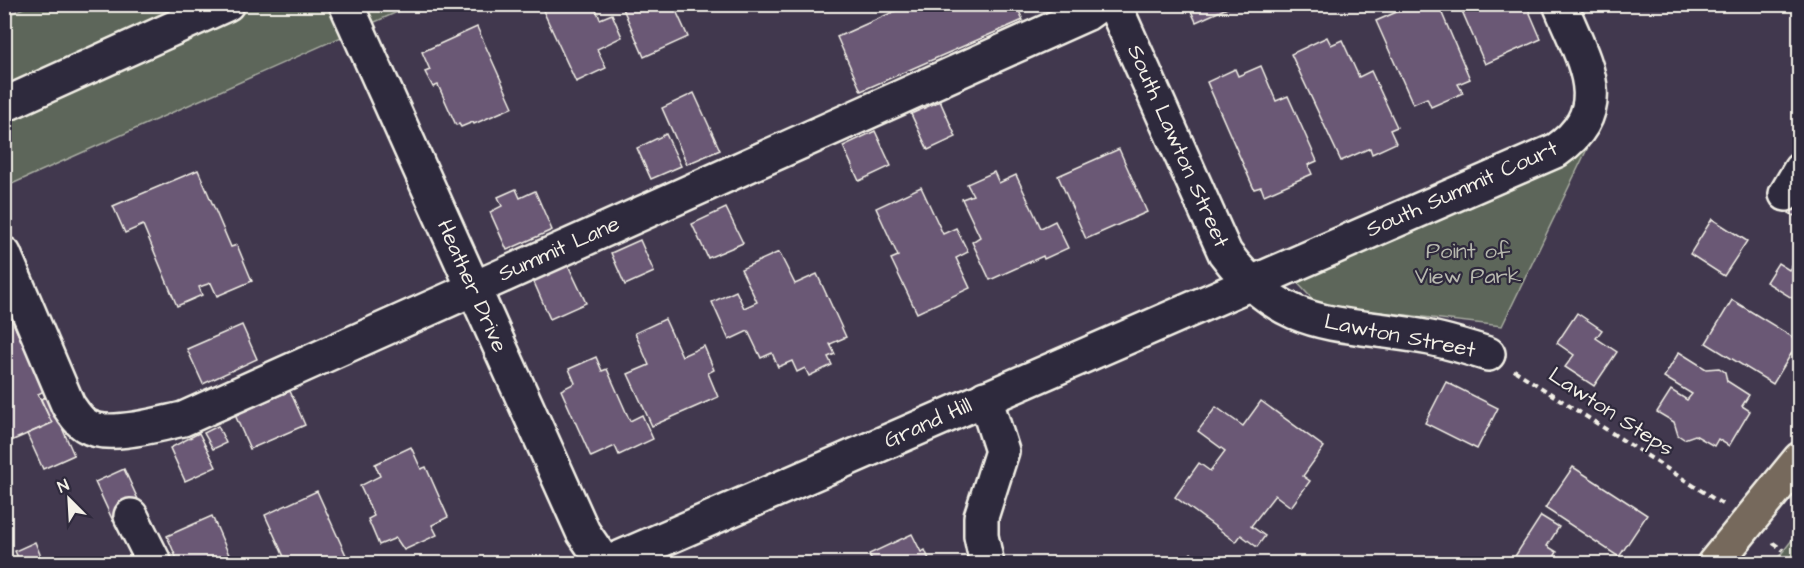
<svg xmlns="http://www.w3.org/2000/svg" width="1804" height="568" viewBox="0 0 1804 568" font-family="'Architects Daughter',sans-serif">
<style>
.green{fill:#5d665a;stroke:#a8aca1;stroke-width:1.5}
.building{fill:#6a5974;stroke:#f4f1e8;stroke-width:1.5}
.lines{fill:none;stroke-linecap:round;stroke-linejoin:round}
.minor-casing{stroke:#f4f1e8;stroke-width:38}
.major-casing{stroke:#f4f1e8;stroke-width:38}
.path{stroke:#f4f1e8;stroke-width:4;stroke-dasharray:6 4.5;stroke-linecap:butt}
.minor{stroke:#2f2a3d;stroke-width:33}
.major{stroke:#76695c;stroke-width:33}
.labels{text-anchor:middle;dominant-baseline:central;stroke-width:4.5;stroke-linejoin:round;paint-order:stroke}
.street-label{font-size:22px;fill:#f4f1e8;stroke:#2f2a3d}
.park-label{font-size:22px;fill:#b8b9af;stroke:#2f2a3d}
</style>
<rect width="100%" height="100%" fill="#41384e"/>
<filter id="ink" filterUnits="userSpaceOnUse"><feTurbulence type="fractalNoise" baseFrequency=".0167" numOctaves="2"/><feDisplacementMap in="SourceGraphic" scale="12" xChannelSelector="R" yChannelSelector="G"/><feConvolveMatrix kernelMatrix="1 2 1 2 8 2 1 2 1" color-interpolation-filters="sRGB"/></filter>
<g filter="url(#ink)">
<g class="green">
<polygon points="32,4 413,5 5,187 4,17"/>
<polygon points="1589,145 1502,326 1318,305 1292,277"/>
<polygon points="1799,531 1799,563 1774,563"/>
</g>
<g class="building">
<polygon points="540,4 594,4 600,19 612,14 622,37 597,49 606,68 576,82"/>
<polygon points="621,4 673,4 688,37 644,57"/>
<polygon points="911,4 1016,4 1023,20 861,91 837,37"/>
<polygon points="1188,4 1236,4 1196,22"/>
<polygon points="1407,4 1438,4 1470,79 1458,84 1463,93 1431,107 1427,98 1413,104 1376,21 1408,7"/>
<polygon points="1459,4 1526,4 1541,39 1485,64"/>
<polygon points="477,27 513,107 474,124 473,122 461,127 459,124 456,125 438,85 433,87 425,72 430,70 422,52"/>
<polygon points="1327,37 1331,45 1342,40 1359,77 1371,71 1397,127 1390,130 1396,143 1372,154 1370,148 1341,161 1291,54"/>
<polygon points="1261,66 1276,101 1288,96 1317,161 1308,165 1312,174 1264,195 1261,187 1254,189 1207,82 1235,69 1238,76"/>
<polygon points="694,93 720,150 687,164 662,108"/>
<polygon points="940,101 956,137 928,150 911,114"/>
<polygon points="875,131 891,166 859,181 843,146"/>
<polygon points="666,134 681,166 651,179 637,148"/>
<polygon points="1119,149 1147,212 1086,239 1058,176"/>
<polygon points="198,170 231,247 237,245 252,281 217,296 211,283 199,287 202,295 177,306 143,225 125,233 113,206"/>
<polygon points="994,172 999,183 1016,175 1041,228 1055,221 1068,248 1044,259 1043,256 990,280 972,242 980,237 962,199 973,195 967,184"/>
<polygon points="921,187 943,234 956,228 968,252 956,258 970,288 917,313 891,259 898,256 876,208"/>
<polygon points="516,189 520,198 535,191 552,230 507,250 490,212 502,206 498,197"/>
<polygon points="1800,197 1800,219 1789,213"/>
<polygon points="726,208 743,243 708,258 692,224"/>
<polygon points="1712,219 1747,241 1724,276 1690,254"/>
<polygon points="640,240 654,272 625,285 611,253"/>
<polygon points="779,252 795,284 817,274 846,337 830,344 835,354 828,357 832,365 809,376 805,368 797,372 792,361 778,367 772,353 761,358 748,331 729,340 712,302 736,291 744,308 757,302 741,269"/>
<polygon points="1800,253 1800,303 1766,282 1778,263 1789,270"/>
<polygon points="568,265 586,303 550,319 533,280"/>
<polygon points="1732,300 1799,341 1773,384 1706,343"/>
<polygon points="4,303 44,391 38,394 52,423 4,444"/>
<polygon points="1577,313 1602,330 1596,338 1617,352 1594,386 1565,367 1574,355 1557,343"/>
<polygon points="665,319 682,356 704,346 714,370 708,373 718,397 652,426 628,374 649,365 635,333"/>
<polygon points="242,325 257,359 203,384 187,349"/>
<polygon points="1679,352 1706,369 1719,368 1725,372 1727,381 1749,395 1742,406 1750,411 1729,446 1718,439 1714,446 1695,435 1684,439 1678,435 1674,422 1657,412 1671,390 1687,400 1692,394 1664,377"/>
<polygon points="596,357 602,371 607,369 630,421 642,415 653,439 619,455 615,446 591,457 561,390 575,383 569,369"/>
<polygon points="1446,382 1498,408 1477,449 1425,423"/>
<polygon points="290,391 305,425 250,449 235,415"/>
<polygon points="48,396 74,455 43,469 27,434 52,423 41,399"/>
<polygon points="1261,401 1324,447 1303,476 1310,481 1291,507 1275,495 1251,526 1265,536 1257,547 1241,535 1236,542 1175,497 1199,463 1210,471 1225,451 1198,431 1216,407 1243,426"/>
<polygon points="218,426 226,443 213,449 204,433"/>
<polygon points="199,433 216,467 185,481 170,448"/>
<polygon points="411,447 421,469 426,467 448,517 432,525 437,535 404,550 396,538 379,545 368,519 374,516 360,486 380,476 375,464"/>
<polygon points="1573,467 1647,515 1619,557 1545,508"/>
<polygon points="124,469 142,508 113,521 95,482"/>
<polygon points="317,491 350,564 277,564 285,559 265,515"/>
<polygon points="212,516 233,564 179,564 167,536"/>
<polygon points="1541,516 1559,527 1547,546 1557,552 1550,564 1510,564"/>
<polygon points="912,534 921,552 925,550 931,564 874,564 869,554"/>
<polygon points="35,542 44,564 21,564 15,551"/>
<polygon points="1191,553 1201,564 1180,564"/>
</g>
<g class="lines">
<defs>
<g id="minor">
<polyline points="346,4 583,532 605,564"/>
<path d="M1114,4l111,249c62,83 116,67 205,85 19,4 39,10 58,16"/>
<polyline points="4,105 227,4"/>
<polyline points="1786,194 1800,170"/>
<path d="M4,254l64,151c5,7 11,17 19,21 21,13 72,-2 96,-7l903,-405 14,-10"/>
<polyline points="985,398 1002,451 981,517 981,536 987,564"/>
<polyline points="131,516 155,564"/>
<path d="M606,564l951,-414c60,-42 25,-91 3,-146"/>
</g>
<polyline id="major" points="1714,564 1800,459"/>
</defs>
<use href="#minor" class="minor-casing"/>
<use href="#major" class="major-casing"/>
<g class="path">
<polyline points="1514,370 1722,504"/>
<polyline points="1773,543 1783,550"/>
</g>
<use href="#minor" class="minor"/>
<use href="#major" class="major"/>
</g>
</g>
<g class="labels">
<g class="street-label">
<text transform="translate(1178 146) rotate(66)">South Lawton Street</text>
<text transform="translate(1462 189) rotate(-24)">South Summit Court</text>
<text transform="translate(559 249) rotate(-24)">Summit Lane</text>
<text transform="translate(472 286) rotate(66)">Heather Drive</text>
<text transform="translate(1400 336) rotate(11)">Lawton Street</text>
<text transform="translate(1611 412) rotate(33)">Lawton Steps</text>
<text transform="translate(928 423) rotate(-24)">Grand Hill</text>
</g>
<g class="park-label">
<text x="1468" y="251">Point of<tspan x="1468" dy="25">View Park</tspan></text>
</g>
</g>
<rect width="1804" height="568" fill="none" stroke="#2f2a3d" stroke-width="24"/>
<rect x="12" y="12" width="1780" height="544" fill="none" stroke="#f4f1e8" stroke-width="2" filter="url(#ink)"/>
<g transform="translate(69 499) rotate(336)" stroke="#2f2a3d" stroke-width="4.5" paint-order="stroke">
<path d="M0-4.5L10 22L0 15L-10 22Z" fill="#f4f1e8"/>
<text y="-9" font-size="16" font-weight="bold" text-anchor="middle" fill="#f4f1e8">N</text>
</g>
</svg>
